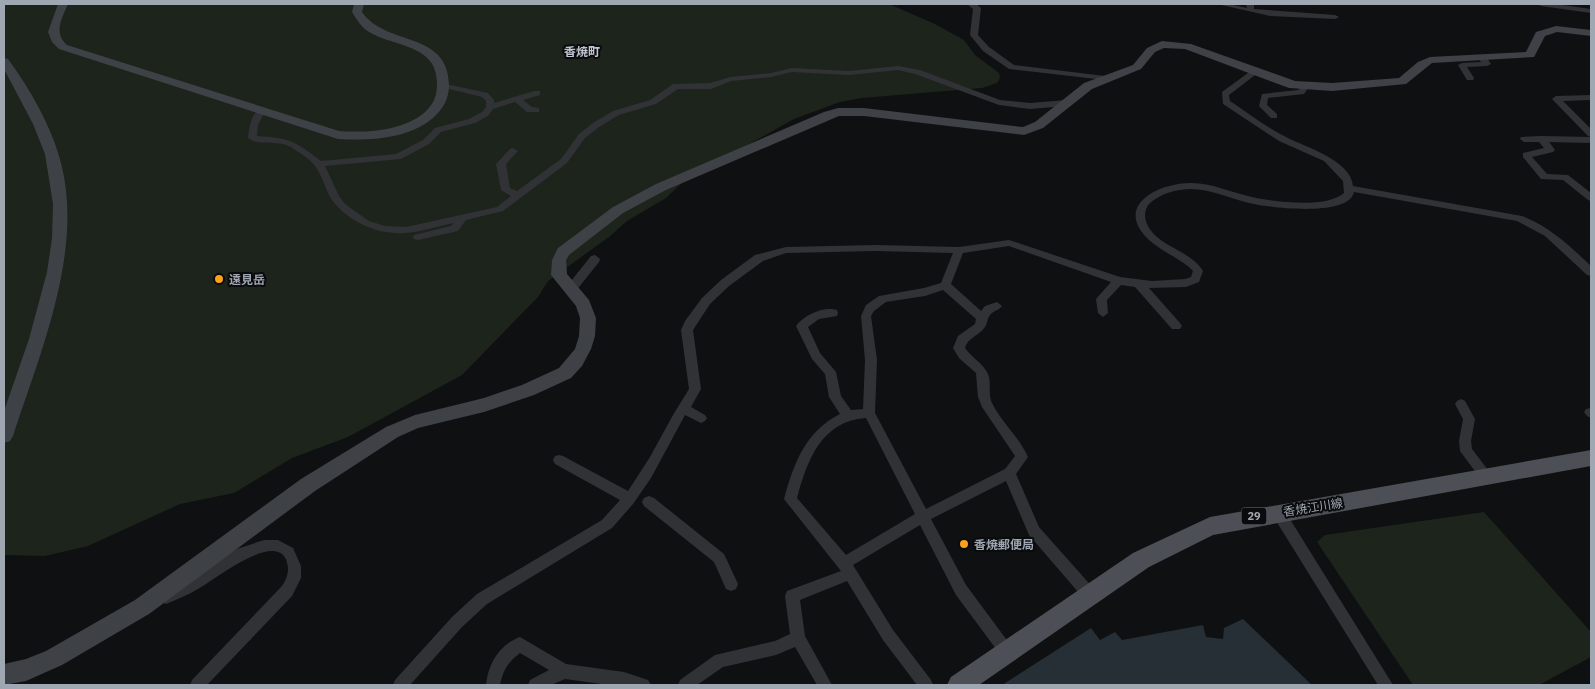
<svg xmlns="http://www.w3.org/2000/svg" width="1595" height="689" viewBox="0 0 1595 689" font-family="'IBM Plex Sans','Noto Sans JP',sans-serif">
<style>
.green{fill:#1c241c}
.water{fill:#252f35}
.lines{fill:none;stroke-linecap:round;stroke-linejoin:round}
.street{fill:#303236;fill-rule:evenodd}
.secondary{fill:#3e4146;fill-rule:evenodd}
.primary{fill:#4c4f55;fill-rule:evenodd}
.poi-dot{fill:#fda11b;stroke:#0a0b0c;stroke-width:2}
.labels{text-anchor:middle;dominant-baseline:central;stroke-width:4;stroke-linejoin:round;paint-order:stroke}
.shield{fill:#0a0b0c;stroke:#727881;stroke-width:1}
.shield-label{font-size:11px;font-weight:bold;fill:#9fa7b3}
.far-quarter-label{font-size:12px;font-weight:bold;fill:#c1c5cf;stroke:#0a0b0c}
.poi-label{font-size:12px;font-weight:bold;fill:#9fa7b3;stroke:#0a0b0c;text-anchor:start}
.street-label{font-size:12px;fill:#9fa7b3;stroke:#0a0b0c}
</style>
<rect width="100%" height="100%" fill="#0f1011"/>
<g class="green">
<polygon points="4,4 889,4 935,24 964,40 975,55 999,73 1000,78 997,83 982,88 862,98 840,102 794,119 685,180 666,198 627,221 609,237 548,281 538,297 462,375 348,437 292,458 234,493 180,504 88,546 45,556 4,555"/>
<polygon points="1484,512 1591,632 1591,657 1539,685 1413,685 1317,542 1325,535"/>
</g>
<polygon class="water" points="1243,619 1312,685 1002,685 1091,628 1100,640 1115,632 1122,640 1203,625 1206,637 1223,639 1224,628"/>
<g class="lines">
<g class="street">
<polygon points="967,4 976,4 981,8 978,35 989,47 1014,65 1105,76 1109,78 1105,80 1009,69 983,51 970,35 973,9"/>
<polygon points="1217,4 1229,4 1247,8 1246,4 1254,4 1254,9 1335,15 1339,17 1335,19 1270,16"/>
<polygon points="1537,4 1555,4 1591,9 1591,13 1541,6"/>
<polygon points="1479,55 1485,55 1491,64 1487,66 1467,67 1474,78 1473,80 1467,80 1458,65 1462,63 1481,62 1478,57"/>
<path d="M898,66l22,4 80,30 30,3 36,-3 4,3 -4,3 -36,3 -31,-4 -84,-31 -17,-4 -49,5 -57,-3 -21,5 -40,4 -20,8h-33l-22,15 -37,11 -20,12 -14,11 -18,25 -64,48 -37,9 -8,11 -40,9 -4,-1 -1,-2 1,-2 37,-9 3,-3c-16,3 -33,9 -49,10 -27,2 -57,-11 -73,-33 -7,-10 -9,-24 -17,-34 -5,-7 -14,-12 -21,-17 -14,-11 -36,-2 -46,-11 1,-10 3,-25 13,-30l4,3 -7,14 -1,11c33,2 38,5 64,25l75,-7 27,-14 12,-12 34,-9 13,-7 4,-5v-6l-4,-4 -41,-10v-4l47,10 6,7v3l40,-12h6v4l-17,5 9,7 7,1v4h-12l-12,-10 -22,7 -5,7 -13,7 -34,9 -12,12 -28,15 -76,7 14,30 6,8 24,17 16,5 21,1 91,-20 14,-11 -10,-6 -5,-26 14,-15 3,-1 5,3 -12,13 4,24 7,3 44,-32 18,-25 14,-11 20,-12 37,-11 23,-16 37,-1 20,-6 41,-4 21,-5 57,3z"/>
<path d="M1252,70l7,2 -30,23 1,6c18,12 36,26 56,36 19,10 65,23 67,49l169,30c28,11 48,30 69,50v10l-4,-1 -42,-39 -28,-15 -163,-29c-5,25 -82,16 -100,12 -21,-4 -42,-15 -63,-15 -14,0 -32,5 -42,15 -5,6 -5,15 -1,22 11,21 42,24 55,45l-4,11 -13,5 -37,1 31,35 2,3 -2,3h-8l-37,-42 -14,-2 -14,15 1,13 -5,4 -5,-4 -2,-14 15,-17 -102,-36 -46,7 -12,31 30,27 4,-5 12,-4 5,4c-3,4 -6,4 -10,7 -5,4 -4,9 -7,14 -6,9 -17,10 -20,21 7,10 18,15 23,26 4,10 -1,21 5,31 10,19 26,32 35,52l-12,17 23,53 56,63 2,5 -2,5 -5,2 -5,-2 -56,-65 -23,-54 -75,38 35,66 46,62 2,5 -2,5 -5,2 -5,-2 -46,-62 -36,-70 -67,40 40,65 38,50 2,5h-16l-34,-45 -36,-59 -47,19 5,36 27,49h-15l-22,-38 -19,8 -53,12 -26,18h-19l2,-5 35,-25 60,-14 15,-7 -5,-38 2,-5 54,-20 -57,-72c10,-36 21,-67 56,-85l-11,-17 -4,-23 -13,-15 -16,-33c8,-11 28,-20 41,-16l1,3 -1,3 -18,3 -11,8 12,26 16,19 5,24 10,14 12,-1 2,-49 -4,-44 5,-11 13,-9 45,-8 17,-5 12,-30 -77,-2 -90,2 -23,8 -34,25 -19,18 -17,26 8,59 -10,18 14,8 2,3 -2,3 -4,2 -16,-8 -34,63 -18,26 -21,24 -125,76 -25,23 -52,58h-17l2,-5 57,-63 25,-23 125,-74 18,-20 -65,-36 -2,-4 2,-4 4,-1 4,1 65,35 22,-34 23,-42 16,-26 -8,-59 4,-9 17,-23 19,-18 34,-25 31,-8 90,-2 83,2 50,-7 111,37 32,4 33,-2 6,-2 2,-6 -4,-4c-14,-11 -32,-18 -44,-31 -30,-34 19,-54 47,-53 19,0 38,9 56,13 23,6 78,13 96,-3l-1,-12 -19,-20 -45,-20 -56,-37 -1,-12zM943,290l33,29 -1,5 -17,12 -5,12 6,10 17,15 2,24 4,10 33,49 -10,13 -79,40 -51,-96 2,-53 -6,-44 3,-5 12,-9 39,-6zM866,418l49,96 -69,41 -49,-57c10,-37 24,-77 69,-80z"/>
<polygon points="1305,84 1309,87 1304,94 1268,98 1267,105 1277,114 1277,118 1271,118 1259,106 1262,94 1298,90"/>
<polygon points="1591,95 1591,100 1563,101 1591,129 1591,137 1588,136 1552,99 1556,96"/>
<polygon points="1542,136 1591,137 1591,143 1549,142 1555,150 1553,152 1532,157 1547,174 1568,175 1591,193 1591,201 1588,200 1563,180 1541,179 1523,157 1523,153 1544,148 1539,142 1524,142 1520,139 1521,137"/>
<polygon points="595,255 600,259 599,262 575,292 567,292 566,289 567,286 591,256"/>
<polygon points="1461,399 1465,401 1475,419 1471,441 1472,449 1494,478 1493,482 1488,483 1483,482 1460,451 1459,441 1463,419 1455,404 1457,401"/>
<polygon points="1591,408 1591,418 1587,416 1584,412 1586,409"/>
<polygon points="649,496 654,498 724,554 738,584 736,589 731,591 726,589 714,562 644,506 642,502 644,498"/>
<polygon points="1278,506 1283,508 1393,685 1378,685 1273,516 1271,512 1273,508"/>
<path d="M264,540h14l15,8 8,18v12l-9,18 -85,89h-17l2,-5 90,-94c4,-6 6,-11 6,-18 -4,-45 -75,13 -90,21 -10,6 -21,10 -32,15l-5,-2 -2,-5 2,-5 25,-11 51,-32z"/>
<path d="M520,637l46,27 58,8 24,8 3,5h-42l-44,-6 -14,6h-23l2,-5 19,-10 -29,-17c-12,9 -17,17 -20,32h-14c2,-21 13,-40 34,-48z"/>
</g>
<g class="secondary">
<path d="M58,4h10c-6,14 -15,29 -1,41l272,86c28,2 63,0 85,-18 10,-9 13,-17 13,-30 0,-39 -43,-36 -68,-51 -8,-5 -12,-12 -17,-20l2,-8h10l-2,8c24,35 86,18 87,73 0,14 -6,24 -16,33 -24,21 -65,23 -95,21l-279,-90 -7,-7 -4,-10z"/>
<polygon points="1556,26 1591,30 1591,36 1557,32 1545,36 1534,57 1432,63 1406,84 1332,91 1289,88 1185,49 1164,48 1155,52 1141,69 1092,89 1043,128 1024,135 864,116 839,116 666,190 623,213 569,255 566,260 567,274 589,300 596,318 595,336 591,349 582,366 571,378 534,395 484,412 418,428 398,437 315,491 149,614 62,665 26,681 4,685 4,664 26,659 46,651 135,600 301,479 386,427 415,415 484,398 522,385 559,368 575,349 579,336 580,318 576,306 551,275 552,260 558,248 613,207 656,184 824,112 838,108 864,108 1023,127 1035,122 1084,83 1133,65 1147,48 1162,41 1191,44 1295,81 1332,83 1399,78 1418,62 1430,57 1526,52 1536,32"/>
<path d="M4,58l4,1c22,30 44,68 53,104 23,88 -21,190 -48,273l-3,5 -6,2v-32l25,-72 18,-67 5,-34 1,-34 -8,-50 -12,-30 -29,-55z"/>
</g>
<polygon class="primary" points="1591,450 1591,466 1213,535 1149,567 979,685 947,685 951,677 1133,553 1210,517"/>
</g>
<g class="poi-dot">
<circle cx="219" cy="279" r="5"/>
<circle cx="964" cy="544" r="5"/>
</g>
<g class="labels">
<rect class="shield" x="1241.5" y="507.5" width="25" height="17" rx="4"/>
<g class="shield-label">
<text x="1254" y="516">29</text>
</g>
<g class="far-quarter-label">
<text x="582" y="51">香焼町</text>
</g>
<g class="poi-label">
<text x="229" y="279">遠見岳</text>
<text x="974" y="544">香焼郵便局</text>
</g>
<g class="street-label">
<text transform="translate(1313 507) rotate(-9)">香焼江川線</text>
</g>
</g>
<rect width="1595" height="689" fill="none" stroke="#9fa7b3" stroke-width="10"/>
</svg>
